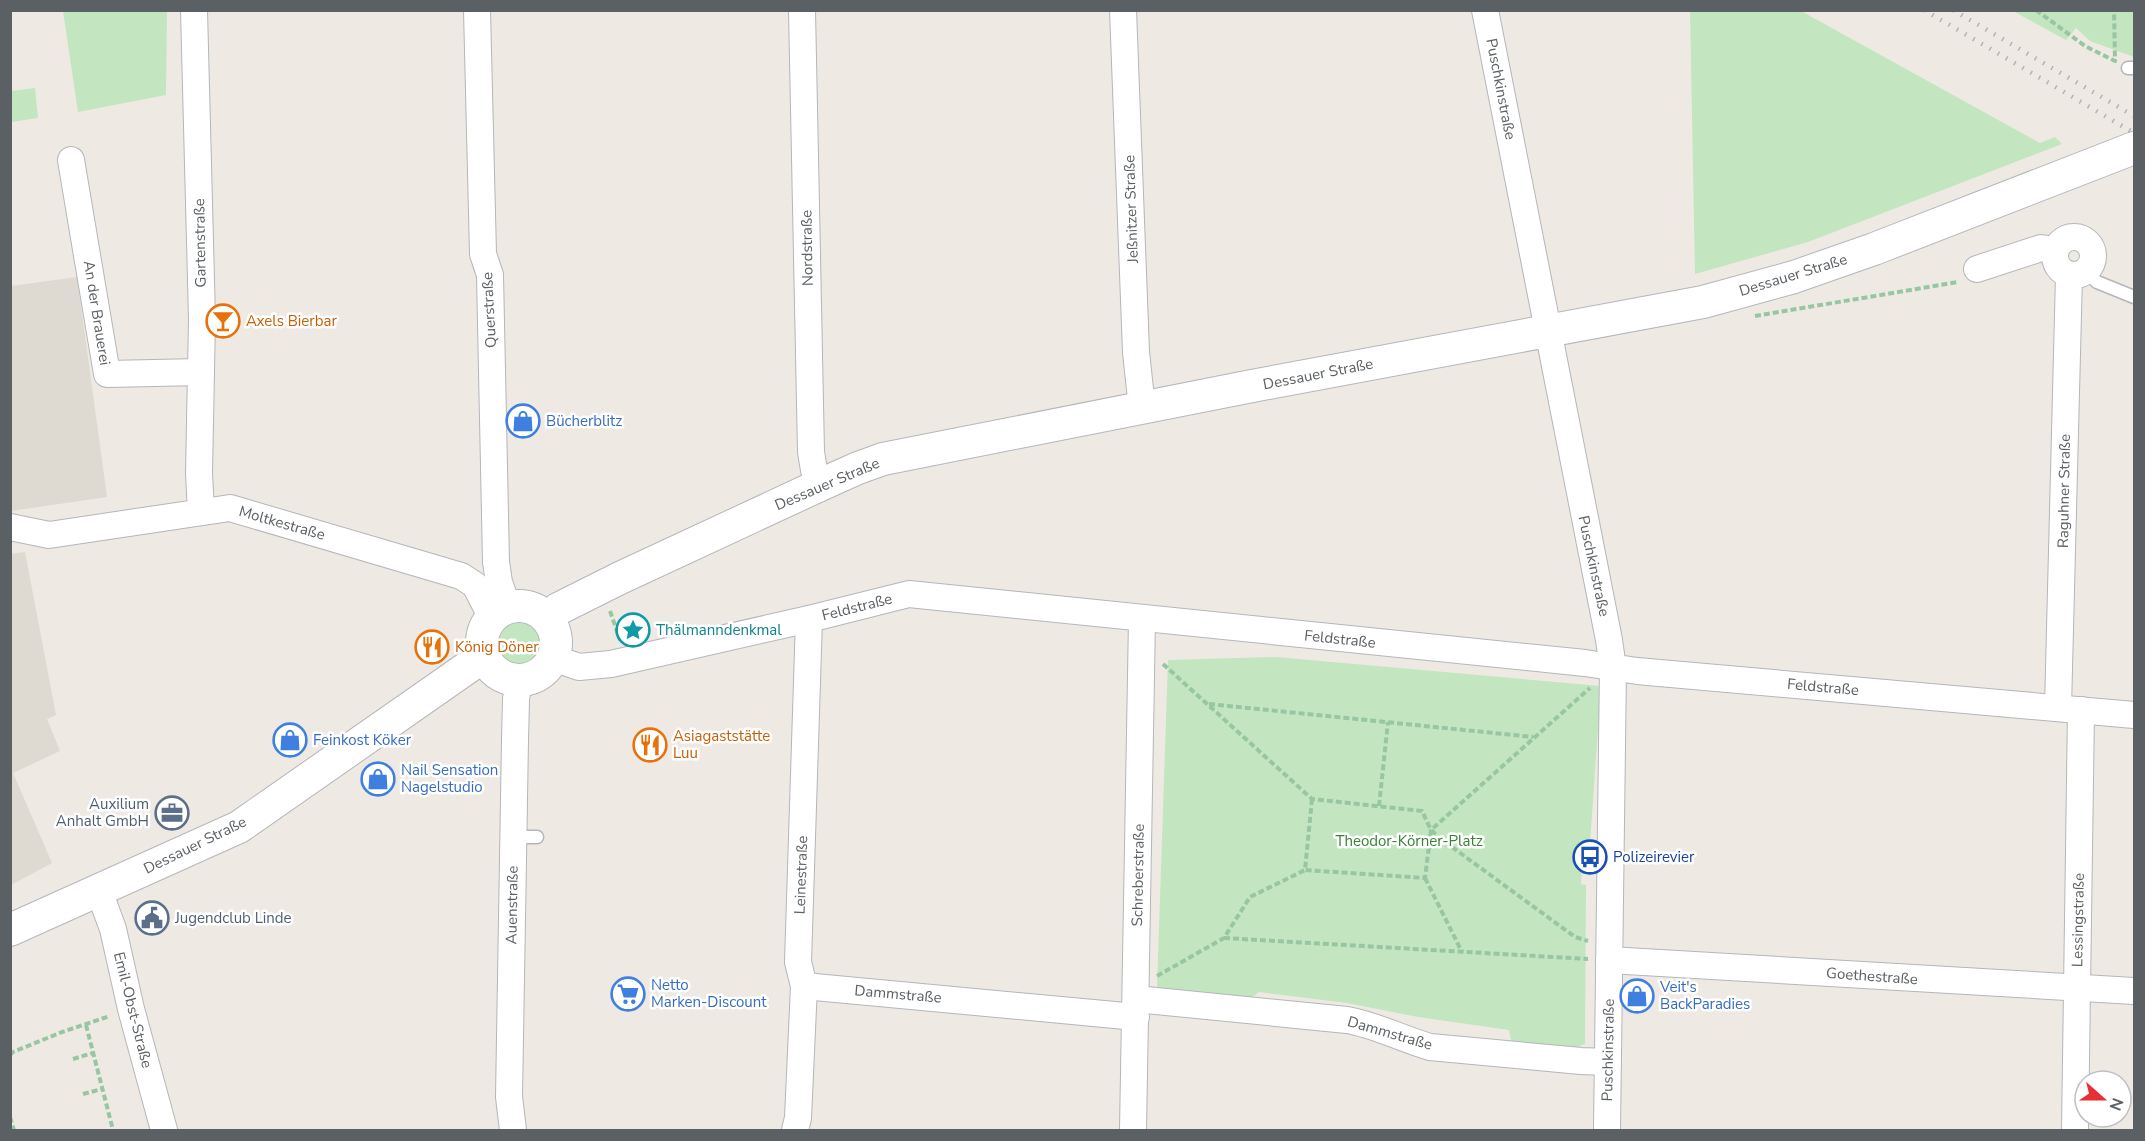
<svg xmlns="http://www.w3.org/2000/svg" width="2145" height="1141" viewBox="0 0 2145 1141" font-family="'Nunito Sans',sans-serif">
<style>
.education{fill:#ded9d1}
.green{fill:#c3e5c0}
.lines{fill:none;stroke-linecap:round;stroke-linejoin:round}
.service-casing{stroke:#b4b6ba;stroke-width:15}
.minor-casing{stroke:#b4b6ba;stroke-width:28}
.tertiary-casing{stroke:#b4b6ba;stroke-width:34}
.path{stroke:#99c6a2;stroke-width:4;stroke-dasharray:6 3;stroke-linecap:butt}
.service{stroke:#fff;stroke-width:12}
.minor{stroke:#fff;stroke-width:26}
.tertiary{stroke:#fff;stroke-width:32}
.rail{stroke:#b2b3b4;stroke-width:4.5;stroke-dasharray:1.5 8;stroke-linecap:butt}
.labels{text-anchor:middle;dominant-baseline:central;stroke-width:5;stroke-linejoin:round;paint-order:stroke}
.street-label{font-size:15px;fill:#5b6064;stroke:#fff}
.food-label{font-size:15px;fill:#c56008;stroke:#fff;text-anchor:start}
.shop-label{font-size:15px;fill:#366cbe;stroke:#fff;text-anchor:start}
.culture-label{font-size:15px;fill:#0d838f;stroke:#fff;text-anchor:start}
.service-label{font-size:15px;fill:#4e5e75;stroke:#fff;text-anchor:end}
.park-label{font-size:15px;fill:#388135;stroke:#fff}
.transit-label{font-size:15px;fill:#164399;stroke:#fff;text-anchor:start}
</style>
<rect width="100%" height="100%" fill="#eeeae3"/>
<g class="education">
<polygon points="77,277 107,497 11,511 11,286"/>
<polygon points="25,552 56,715 47,719 60,751 13,773 52,863 11,885 10,554"/>
</g>
<g class="green">
<polygon points="63,11 167,11 166,95 78,112"/>
<polygon points="1690,11 1801,11 2040,143 2055,137 2062,144 1808,242 1695,274"/>
<polygon points="2013,11 2134,11 2134,57 2090,41 2076,28 2066,40"/>
<polygon points="35,88 38,118 11,122 11,91"/>
<circle cx="520" cy="642" r="25"/>
<polygon points="1276,657 1601,686 1589,858 1588,866 1582,867 1581,884 1586,885 1585,1044 1569,1050 1512,1045 1509,1030 1418,1017 1347,1003 1259,992 1249,1000 1157,988 1168,660"/>
</g>
<g class="lines">
<defs>
<g id="service">
<polyline points="2128,68 2134,68"/>
<polyline points="2086,272 2097,282 2134,297"/>
<polyline points="513,837 537,837"/>
</g>
<g id="minor">
<polyline points="194,10 202,319 199,474 201,511"/>
<polyline points="477,10 483,254 490,275 496,562 499,582 508,608"/>
<polyline points="802,10 811,452 814,470 820,485"/>
<polyline points="1123,10 1136,352 1142,408"/>
<polyline points="1485,10 1609,640 1613,668 1607,1130"/>
<polyline points="71,160 107,374 201,372"/>
<circle cx="2074" cy="256" r="19"/>
<polyline points="1977,269 2041,248 2055,250"/>
<polyline points="10,527 49,535 230,508 461,576 475,585 492,618"/>
<polyline points="553,658 579,667 611,664 809,619 909,594 1585,663 1637,671 2134,715"/>
<polyline points="2058,708 2069,275"/>
<polyline points="99,891 113,929 131,1009 164,1130"/>
<polyline points="1609,960 2134,991"/>
<polyline points="804,986 1136,1017"/>
<path d="M1136,999l211,21c29,5 55,19 83,27l151,14 27,1"/>
<polyline points="513,1130 509,1097 515,740 516,699 519,680"/>
<polyline points="795,1130 798,1118 804,986 798,962 809,619"/>
<polyline points="1133,1130 1142,619"/>
<polyline points="2075,1130 2081,710"/>
</g>
<g id="tertiary">
<circle cx="519" cy="643" r="37"/>
<polyline points="547,619 558,609 620,578 820,485 858,468 883,459 1252,386 1703,302 1794,277 1874,249 2134,148"/>
<polyline points="10,930 239,827 484,656"/>
</g>
</defs>
<use href="#service" class="service-casing"/>
<use href="#minor" class="minor-casing"/>
<use href="#tertiary" class="tertiary-casing"/>
<g class="path">
<polyline points="2036,10 2085,46 2115,61 2114,10"/>
<polyline points="1755,316 1958,282"/>
<polyline points="610,611 620,640"/>
<polyline points="1163,664 1312,799 1422,811 1431,830 1441,839 1575,937 1588,941"/>
<polyline points="1209,704 1533,737"/>
<polyline points="1312,799 1305,870 1425,878 1431,830 1590,688"/>
<polyline points="1379,806 1388,722"/>
<polyline points="1425,878 1462,952"/>
<polyline points="1224,938 1588,959"/>
<polyline points="1157,976 1224,938 1250,897 1305,870"/>
<polyline points="86,1025 113,1130"/>
<polyline points="10,1055 13,1052 62,1032 110,1016"/>
<polyline points="73,1059 93,1053"/>
<polyline points="83,1094 102,1089"/>
<polyline points="10,1117 14,1130"/>
</g>
<use href="#service" class="service"/>
<use href="#minor" class="minor"/>
<use href="#tertiary" class="tertiary"/>
<g class="rail">
<polyline points="1924,10 2134,133"/>
<polyline points="1953,10 2134,116"/>
</g>
</g>
<defs>
<symbol id="bar-ring" viewBox="-11 -11 22 22"><circle r="9.5" fill="#fff" stroke="#e8710a" stroke-width="1.5"/><path d="M-6-5H6L.8 .8V4.5H3.5V6h-7V4.5H-.8V.8Z" fill="#e8710a"/></symbol>
<symbol id="shop-ring" viewBox="-11 -11 22 22"><circle r="9.5" fill="#fff" stroke="#3f7fe0" stroke-width="1.5"/><path d="M-5-2.5h2.3a2.7 3.5 0 0 1 5.4 0H5L5.5 6h-11ZM-1.5-2.5h3a1.5 2.3 0 0 0-3 0Z" fill="#3f7fe0"/></symbol>
<symbol id="sight-ring" viewBox="-11 -11 22 22"><circle r="9.5" fill="#fff" stroke="#0f9aa8" stroke-width="1.5"/><path d="M0-6L1.8-2.2L6-1.7L2.9 1.2L3.7 5.4L0 3.3L-3.7 5.4L-2.9 1.2L-6-1.7L-1.8-2.2Z" fill="#0f9aa8"/></symbol>
<symbol id="restaurant-ring" viewBox="-11 -11 22 22"><circle r="9.5" fill="#fff" stroke="#e8710a" stroke-width="1.5"/><path d="M-5-6h1v4h1v-4h1v4h1v-4h1v5L-1.5 .5V6h-2V.5L-5-1ZM5-6V6H3V1.5H1.5Q1.5-4 5-6Z" fill="#e8710a"/></symbol>
<symbol id="office-ring" viewBox="-11 -11 22 22"><circle r="9.5" fill="#fff" stroke="#5c6f8a" stroke-width="1.5"/><path d="M-6-3h4V-5.5h4V-3h4V5H-6ZM-1-4.5V-3h2v-1.5ZM-6 0V1H6V0Z" fill="#5c6f8a"/></symbol>
<symbol id="bus-ring" viewBox="-11 -11 22 22"><circle r="9.5" fill="#fff" stroke="#1a4fb4" stroke-width="1.5"/><path d="M-5-6H5V4H4V6H2V4H-2V6H-4V4H-5ZM-3.5-4V0h7V-4ZM-3.5 1.2v1.5H-2V1.2ZM2 1.2v1.5H3.5V1.2Z" fill="#1a4fb4"/></symbol>
<symbol id="civic-ring" viewBox="-11 -11 22 22"><circle r="9.5" fill="#fff" stroke="#5c6f8a" stroke-width="1.5"/><path d="M-.6-6.5H3V-4.5H.6V-3L4-1V1h2V6H-6V1h2V-1L-.6-3ZM-1.2 2.5V6h2.4V2.5Z" fill="#5c6f8a"/></symbol>
<symbol id="supermarket-ring" viewBox="-11 -11 22 22"><circle r="9.5" fill="#fff" stroke="#3f7fe0" stroke-width="1.5"/><path d="M-6-5.5h2.5l.6 2H6L4.5 2H-2.5L-4.4-4H-6ZM-1.5 3.2a1.3 1.3 0 1 0 .1 0ZM3 3.2a1.3 1.3 0 1 0 .1 0Z" fill="#3f7fe0"/></symbol>
</defs>
<g fill-rule="evenodd">
<use href="#bar-ring" x="204" y="302" width="38" height="38"/>
<use href="#shop-ring" x="504" y="402" width="38" height="38"/>
<use href="#sight-ring" x="614" y="611" width="38" height="38"/>
<use href="#restaurant-ring" x="413" y="628" width="38" height="38"/>
<use href="#shop-ring" x="271" y="721" width="38" height="38"/>
<use href="#restaurant-ring" x="631" y="726" width="38" height="38"/>
<use href="#shop-ring" x="359" y="760" width="38" height="38"/>
<use href="#office-ring" x="153" y="794" width="38" height="38"/>
<use href="#bus-ring" x="1571" y="838" width="38" height="38"/>
<use href="#civic-ring" x="133" y="899" width="38" height="38"/>
<use href="#supermarket-ring" x="609" y="975" width="38" height="38"/>
<use href="#shop-ring" x="1618" y="977" width="38" height="38"/>
</g>
<g class="labels">
<g class="street-label">
<text transform="translate(1501 89) rotate(79)">Puschkinstraße</text>
<text transform="translate(1131 209) rotate(-92)">Jeßnitzer Straße</text>
<text transform="translate(200 243) rotate(-91)">Gartenstraße</text>
<text transform="translate(807 248) rotate(-91)">Nordstraße</text>
<text transform="translate(1793 275) rotate(-17)">Dessauer Straße</text>
<text transform="translate(489 310) rotate(-93)">Querstraße</text>
<text transform="translate(97 313) rotate(81)">An der Brauerei</text>
<text transform="translate(1318 374) rotate(-11)">Dessauer Straße</text>
<text transform="translate(827 484) rotate(-23)">Dessauer Straße</text>
<text transform="translate(2064 491) rotate(-89)">Raguhner Straße</text>
<text transform="translate(282 523) rotate(16)">Moltkestraße</text>
<text transform="translate(1594 566) rotate(78)">Puschkinstraße</text>
<text transform="translate(857 607) rotate(-14)">Feldstraße</text>
<text transform="translate(1340 639) rotate(6)">Feldstraße</text>
<text transform="translate(1823 687) rotate(5)">Feldstraße</text>
<text transform="translate(195 845) rotate(-26)">Dessauer Straße</text>
<text transform="translate(801 875) rotate(-88)">Leinestraße</text>
<text transform="translate(1138 875) rotate(-89)">Schreberstraße</text>
<text transform="translate(512 905) rotate(-89)">Auenstraße</text>
<text transform="translate(2078 920) rotate(-89)">Lessingstraße</text>
<text transform="translate(1872 976) rotate(4)">Goethestraße</text>
<text transform="translate(898 994) rotate(5)">Dammstraße</text>
<text transform="translate(133 1010) rotate(76)">Emil-Obst-Straße</text>
<text transform="translate(1390 1033) rotate(16)">Dammstraße</text>
<text transform="translate(1608 1050) rotate(-89)">Puschkinstraße</text>
</g>
<g class="food-label">
<text x="246" y="321">Axels Bierbar</text>
<text x="455" y="647">König Döner</text>
<text x="673" y="736">Asiagaststätte<tspan x="673" dy="17">Luu</tspan></text>
</g>
<g class="shop-label">
<text x="546" y="421">Bücherblitz</text>
<text x="313" y="740">Feinkost Köker</text>
<text x="401" y="770">Nail Sensation<tspan x="401" dy="17">Nagelstudio</tspan></text>
<text x="651" y="985">Netto<tspan x="651" dy="17">Marken-Discount</tspan></text>
<text x="1660" y="987">Veit's<tspan x="1660" dy="17">BackParadies</tspan></text>
</g>
<g class="culture-label">
<text x="656" y="630">Thälmanndenkmal</text>
</g>
<g class="service-label">
<text x="149" y="804">Auxilium<tspan x="149" dy="17">Anhalt GmbH</tspan></text>
<text x="175" y="918" text-anchor="start">Jugendclub Linde</text>
</g>
<g class="park-label">
<text x="1409" y="841">Theodor-Körner-Platz</text>
</g>
<g class="transit-label">
<text x="1613" y="857">Polizeirevier</text>
</g>
</g>
<rect width="2145" height="1141" fill="none" stroke="#5b6064" stroke-width="24"/>
<g transform="translate(2103 1099) rotate(111)"><circle r="28" fill="#ffffff" stroke="#bdbfc1" stroke-width="1.5"/>
<path d="M0-4.5L10 22L0 15L-10 22Z" fill="#e63033"/>
<text y="-9" font-size="16" font-weight="bold" text-anchor="middle" fill="#5b6064">N</text>
</g>
</svg>
